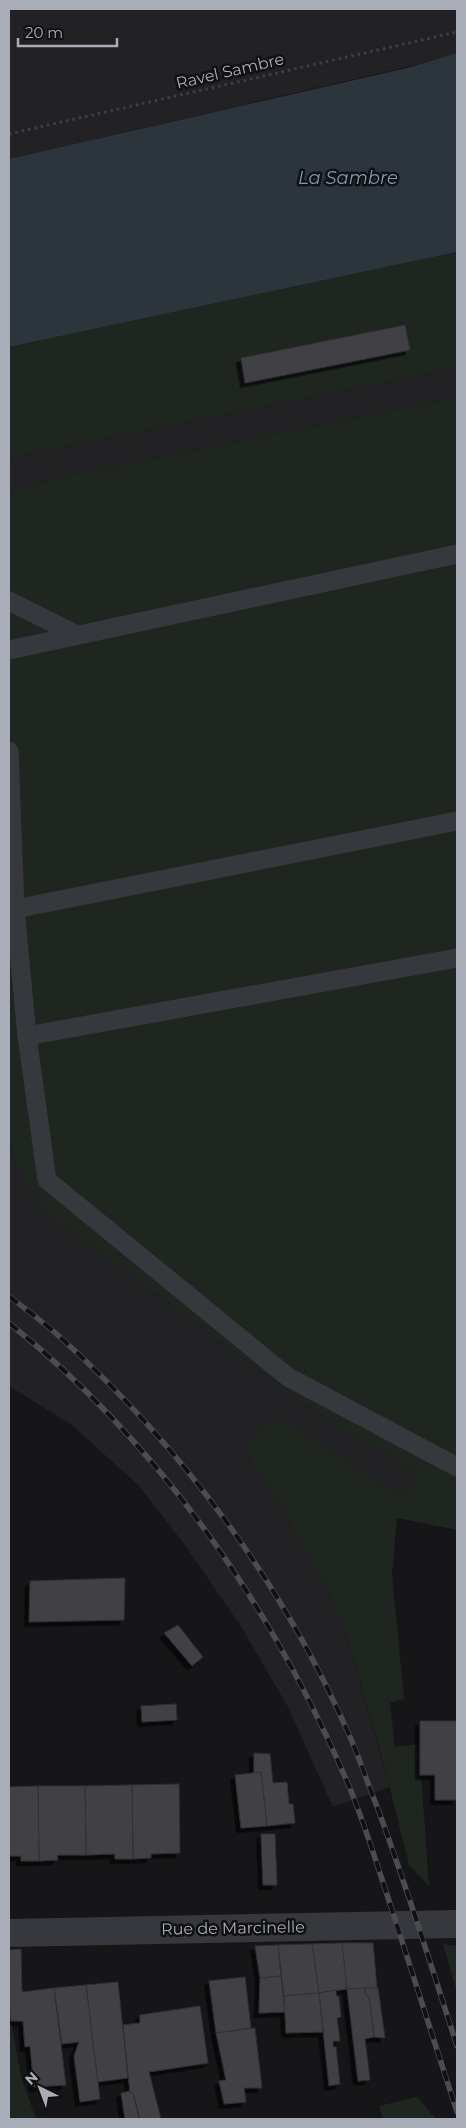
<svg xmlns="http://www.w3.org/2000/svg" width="466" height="2128" viewBox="0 0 466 2128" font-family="Montserrat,sans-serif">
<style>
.built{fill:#222225}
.green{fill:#1e261f}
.water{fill:#2c353c}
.building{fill:#404145;stroke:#303034;filter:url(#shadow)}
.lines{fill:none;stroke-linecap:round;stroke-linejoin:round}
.path{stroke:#3d3f44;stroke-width:3;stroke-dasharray:2.5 4;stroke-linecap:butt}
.lane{stroke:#37383d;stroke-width:19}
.street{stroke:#37383d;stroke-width:28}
.rail-casing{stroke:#4a4c52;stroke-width:5.5}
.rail{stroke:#111113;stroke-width:4;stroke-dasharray:11;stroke-linecap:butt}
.labels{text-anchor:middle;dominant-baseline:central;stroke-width:5;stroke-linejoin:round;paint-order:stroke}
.street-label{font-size:16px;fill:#a8adb8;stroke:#111113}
.water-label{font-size:18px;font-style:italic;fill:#7f9bb3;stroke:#111113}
</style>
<defs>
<filter id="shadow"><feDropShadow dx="-4.5" dy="4.5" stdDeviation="0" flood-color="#0009"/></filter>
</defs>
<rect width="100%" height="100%" fill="#161618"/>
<g class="built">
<polygon points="9,9 457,9 457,53 407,67 9,159"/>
<polygon points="457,368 457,397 54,478 9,491 9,458"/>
<polygon points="9,1145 26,1185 44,1211 337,1427 418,1472 401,1499 278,1418 243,1447 272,1492 304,1547 342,1621 390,1787 333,1807 288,1707 240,1625 185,1545 138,1485 72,1425 9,1386"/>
</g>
<g class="green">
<polygon points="457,252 457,368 9,458 9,347"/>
<polygon points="457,397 457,1530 397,1518 392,1574 404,1699 390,1703 395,1747 419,1744 429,1886 409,1865 384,1764 342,1621 304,1547 272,1492 243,1447 278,1417 401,1498 418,1472 337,1427 44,1211 26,1185 9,1145 9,491 54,478"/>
<polygon points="443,1944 457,1946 457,1992"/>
<polygon points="9,2009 21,2077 36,2119 9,2119"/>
<polygon points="417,2097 436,2119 383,2119 379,2106"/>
</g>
<polygon class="water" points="457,53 457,252 9,347 9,159 407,68"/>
<g class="building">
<polygon points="405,325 410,350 245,383 241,358"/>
<polygon points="125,1578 124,1620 29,1622 30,1581"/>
<polygon points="178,1625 203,1657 192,1666 164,1633"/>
<polygon points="176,1704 177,1720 142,1722 141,1706"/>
<polygon points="420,1721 457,1721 457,1800 435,1800 435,1775 420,1775"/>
<polygon points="254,1753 270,1754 273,1783 287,1782 289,1804 293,1804 295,1823 267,1826 261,1772 254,1773"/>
<polygon points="261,1772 267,1826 241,1828 235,1775"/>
<polygon points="179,1784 180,1853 151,1854 151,1858 133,1859 132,1785"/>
<polygon points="132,1785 133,1859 115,1859 115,1854 86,1855 85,1786"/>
<polygon points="38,1786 85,1786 86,1855 57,1855 58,1860 39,1861"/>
<polygon points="38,1786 39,1861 21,1861 21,1856 9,1856 9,1787"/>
<polygon points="261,1834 275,1834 277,1885 263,1885"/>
<polygon points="342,1943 373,1943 377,1988 347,1989"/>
<polygon points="342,1943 347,1989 319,1993 312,1944"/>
<polygon points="312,1944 319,1993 284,1996 278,1945"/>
<polygon points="278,1945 281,1976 260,1978 255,1946"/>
<polygon points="21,1949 22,1992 54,1988 66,2085 34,2087 30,2046 25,2047 23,2021 11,2021 9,2006 9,1950"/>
<polygon points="281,1976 285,2012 259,2013 260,1978"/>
<polygon points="245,1977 251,2028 216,2033 209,1981"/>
<polygon points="118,1982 128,2078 97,2082 86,1985"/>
<polygon points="86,1985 100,2099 80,2102 74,2056 79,2042 62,2044 54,1988"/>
<polygon points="365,1988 378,1988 385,2038 374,2037 369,1997 365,1994"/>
<polygon points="365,1988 365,1994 369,1997 374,2037 365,2039 370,2080 358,2081 347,1989"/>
<polygon points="336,1990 336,1995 339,1997 341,2017 337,2018 340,2041 333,2041 333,2047 336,2047 340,2084 329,2086 319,1993"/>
<polygon points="319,1993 323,2032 286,2033 284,1996"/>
<polygon points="200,2006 208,2063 149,2072 161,2119 140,2119 133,2093 130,2093 123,2025 140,2023 140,2015"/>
<polygon points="255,2028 262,2088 244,2088 246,2102 224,2104 219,2081 226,2080 216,2033"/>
<polygon points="130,2091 130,2093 133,2093 139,2118 125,2119 121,2093"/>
</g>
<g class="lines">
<polyline class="path" points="9,134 457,32"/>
<g class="lane">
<polyline points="9,601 77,635"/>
<polyline points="9,650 457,554"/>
<polyline points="9,751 15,909"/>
<polyline points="457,958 27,1036 47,1180 288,1377 457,1467"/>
<polyline points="27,1036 15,909 457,821"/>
</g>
<polyline class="street" points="9,1933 457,1924"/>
<defs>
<g id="rail">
<path d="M9,1296c17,14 36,27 52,42 122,110 224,249 289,399 10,22 17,45 26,67 30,80 55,161 81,242"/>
<path d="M9,1323c152,122 263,284 340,463 17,41 30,85 44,127 21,66 43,133 64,199"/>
</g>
</defs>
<use href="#rail" class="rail-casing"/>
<use href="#rail" class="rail"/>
</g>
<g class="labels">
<g class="street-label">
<text transform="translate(230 71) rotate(-13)">Ravel Sambre</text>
<text transform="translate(233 1928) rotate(-1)">Rue de Marcinelle</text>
</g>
<g class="water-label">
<text x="348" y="178">La Sambre</text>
</g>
</g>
<rect width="466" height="2128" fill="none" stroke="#a8adb8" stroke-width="20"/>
<g transform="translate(40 2088) rotate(318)" stroke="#111113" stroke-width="4" paint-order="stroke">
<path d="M0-4L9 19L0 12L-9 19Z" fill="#a8adb8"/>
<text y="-8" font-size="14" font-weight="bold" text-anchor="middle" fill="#a8adb8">N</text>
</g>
<path d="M18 38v8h99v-8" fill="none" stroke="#a8adb8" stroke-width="2.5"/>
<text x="25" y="38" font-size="15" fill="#a8adb8" stroke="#111113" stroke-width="4" paint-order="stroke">20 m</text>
</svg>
